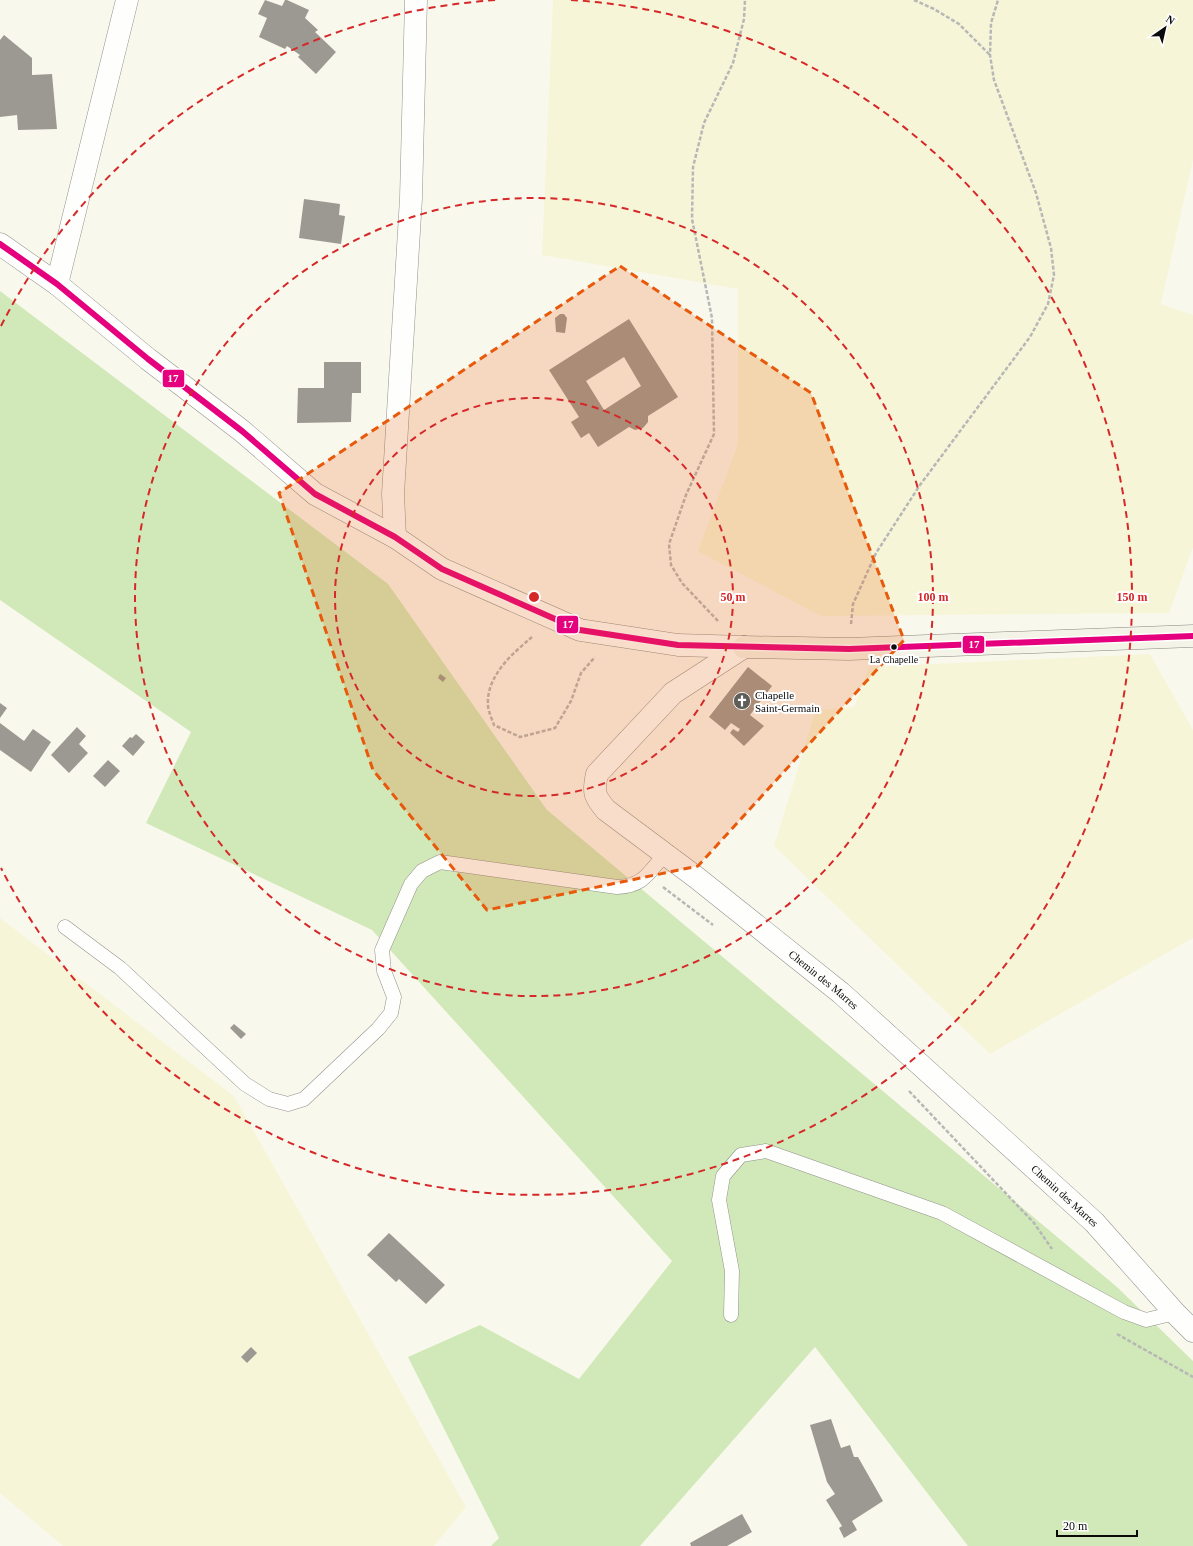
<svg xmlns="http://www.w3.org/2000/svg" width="1193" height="1546" viewBox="0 0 1193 1546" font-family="Georgia,serif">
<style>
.farmland{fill:#f7f5d8}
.forest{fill:#d1e9b9}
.building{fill:#9c9993;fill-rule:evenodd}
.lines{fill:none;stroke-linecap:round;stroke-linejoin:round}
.lane-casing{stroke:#92918c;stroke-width:15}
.street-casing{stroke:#92918c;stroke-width:23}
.secondary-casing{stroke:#888883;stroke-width:23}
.path{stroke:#b7b7b5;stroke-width:2.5;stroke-dasharray:4 2;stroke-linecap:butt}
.lane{stroke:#fefefc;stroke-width:14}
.street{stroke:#fefefc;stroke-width:22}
.secondary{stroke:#f4f3e7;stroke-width:22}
.bus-1-casing{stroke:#fff;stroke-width:9}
.bus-1{stroke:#e5007d;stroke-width:6}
.marked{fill:#e8590c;fill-opacity:0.2;stroke:#e8590c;stroke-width:3;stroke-dasharray:8 5;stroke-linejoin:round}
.ring{fill:none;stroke:#d62828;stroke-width:2;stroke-dasharray:7 5}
.bus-dot{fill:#0a0a0a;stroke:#fff;stroke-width:1.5}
.labels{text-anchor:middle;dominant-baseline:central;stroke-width:4;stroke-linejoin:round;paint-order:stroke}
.bus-label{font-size:10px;fill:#0a0a0a;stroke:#fff}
.poi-label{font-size:11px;fill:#0a0a0a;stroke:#fff;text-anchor:start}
.street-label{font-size:11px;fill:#0a0a0a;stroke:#fff}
.centre{fill:#d62828;stroke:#fff;stroke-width:2}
.ring-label{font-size:12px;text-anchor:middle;font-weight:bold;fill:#d62828;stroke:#fff;stroke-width:4;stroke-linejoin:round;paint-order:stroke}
.line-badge{stroke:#fff;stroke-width:1.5}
.badge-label{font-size:11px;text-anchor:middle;font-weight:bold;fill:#fff}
</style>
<rect width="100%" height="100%" fill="#f9f8ed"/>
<g class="farmland">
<polygon points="553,0 1193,0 1193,159 1161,304 1193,315 1193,547 1169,613 821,616 698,551 738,444 738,289 542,255"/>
<polygon points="1150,654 1193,730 1193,938 990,1054 774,846 816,710 854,707 869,667"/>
<polygon points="0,918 234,1096 466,1507 434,1546 63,1546 0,1493"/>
</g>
<polygon class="forest" points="0,291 388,584 547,810 1117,1287 1193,1361 1193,1546 968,1546 815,1347 640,1546 491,1546 499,1538 408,1357 480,1325 579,1379 672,1261 372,930 146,823 191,732 0,600"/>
<g class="building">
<polygon points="265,0 282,6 285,0 287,0 309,10 305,18 318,30 315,32 336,52 316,74 298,57 300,55 287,46 285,49 259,37 267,18 258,14"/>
<polygon points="4,35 32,58 32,75 52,74 57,129 18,130 17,115 0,117 0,40"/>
<polygon points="304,199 340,204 339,215 345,216 341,244 299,238"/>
<polygon points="560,314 564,314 567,318 565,333 556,332 555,318"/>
<path d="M629,319l49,78 -30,19v6l-5,6 -8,2 -6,-3 -31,20 -9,-14 -8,5 -10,-16 8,-5 -30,-47zM624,357l17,29 -37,24 -18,-29z"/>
<polygon points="324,362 361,362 361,393 352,393 351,422 297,423 298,388 324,388"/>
<polygon points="748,667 772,686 750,715 764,726 744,746 730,733 733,729 738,732 740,729 731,723 725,730 709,717"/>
<polygon points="440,674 446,678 443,682 438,678"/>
<polygon points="0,703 7,708 0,718"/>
<polygon points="0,723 24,741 33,729 51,742 31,772 0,750"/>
<polygon points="77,727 86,736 79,744 88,753 69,773 51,755"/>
<polygon points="136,734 145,742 133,756 122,746 130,737 132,738"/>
<polygon points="108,760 120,771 105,787 93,776"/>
<polygon points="234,1024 246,1034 241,1039 230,1028"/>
<polygon points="389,1233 445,1285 426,1304 399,1279 396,1282 367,1255"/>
<polygon points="251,1347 257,1353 247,1363 241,1357"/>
<polygon points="831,1419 841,1448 850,1445 854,1457 858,1457 883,1501 852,1521 857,1530 844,1538 839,1528 842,1526 826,1500 835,1494 827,1482 810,1425"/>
<polygon points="742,1514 752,1532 727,1546 691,1546 690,1543"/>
</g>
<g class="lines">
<defs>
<g id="lane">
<path d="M65,927l55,41 125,116 24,15 19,5 16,-5 74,-70 13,-16 3,-16 -10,-26 -2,-21 29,-66 11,-13 18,-9 177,25c27,-1 31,-14 48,-33"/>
<polyline points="731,1315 732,1271 719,1200 723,1176 741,1155 766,1151 942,1213 1124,1312 1146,1320 1175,1313"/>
</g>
<g id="street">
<polyline points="0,244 57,284 148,359 242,431 315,494 395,537 442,569 580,630 678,645 744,647"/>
<polyline points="57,284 127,0"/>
<polyline points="395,537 393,494 411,198 416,0"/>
<path id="s1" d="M744,647l-71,46 -76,81c-4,18 -3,22 9,36l91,68 144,115 253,229 81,91 18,18"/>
</g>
<polyline id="secondary" points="744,647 849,649 1193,636"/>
</defs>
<use href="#lane" class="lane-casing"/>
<use href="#street" class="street-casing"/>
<use href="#secondary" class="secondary-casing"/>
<g class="path">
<polyline points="914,0 934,9 959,24 990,55"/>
<polyline points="718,621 682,583 671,565 669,544 686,495 714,434 712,318 692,219 693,167 704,123 733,63 744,19 745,0"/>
<polyline points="851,624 853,604 876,553 920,485 1030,337 1048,304 1054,275 1051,248 1036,193 994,80 990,55 991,23 998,0"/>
<path d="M532,637c-19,16 -46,39 -44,68 0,6 4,14 6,20l26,12 35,-9 16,-27 10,-28 14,-16"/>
<polyline points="663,887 713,925"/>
<polyline points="909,1091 1034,1223 1052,1249"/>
<polyline points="1117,1334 1193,1377"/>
</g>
<use href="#lane" class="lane"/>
<use href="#street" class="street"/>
<use href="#secondary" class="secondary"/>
<defs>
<polyline id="bus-1" points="0,244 57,284 148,359 242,431 315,494 395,537 442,569 580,630 678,645 849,649 1193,636"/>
</defs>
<use href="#bus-1" class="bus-1-casing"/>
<use href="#bus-1" class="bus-1"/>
</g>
<path class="marked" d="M620,266l191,127 93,247 -206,226 -211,44 -114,-140 -94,-277z"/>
<g class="ring">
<circle cx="534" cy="597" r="199"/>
<circle cx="534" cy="597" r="399"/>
<path d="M1 326A598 598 0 0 1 497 0M571 0A598 598 0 1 1 1 868"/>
</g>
<defs>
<symbol id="church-disc" viewBox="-11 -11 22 22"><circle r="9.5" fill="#5e5d59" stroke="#fff"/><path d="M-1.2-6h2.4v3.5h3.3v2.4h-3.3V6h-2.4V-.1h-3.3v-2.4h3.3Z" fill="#fff"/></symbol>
</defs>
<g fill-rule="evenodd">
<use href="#church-disc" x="732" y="691" width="20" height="20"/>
</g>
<circle class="bus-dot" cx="894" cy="647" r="3.5"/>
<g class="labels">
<g class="bus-label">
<text x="894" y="659">La Chapelle</text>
</g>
<g class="poi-label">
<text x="755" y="695">Chapelle<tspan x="755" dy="13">Saint-Germain</tspan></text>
</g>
<g class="street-label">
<text stroke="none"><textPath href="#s1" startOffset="511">Chemin des Marres</textPath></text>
<text stroke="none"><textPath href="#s1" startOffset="835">Chemin des Marres</textPath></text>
</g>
</g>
<circle cx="534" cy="597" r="6" class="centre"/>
<g class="ring-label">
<text x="733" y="601">50 m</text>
<text x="933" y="601">100 m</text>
<text x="1132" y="601">150 m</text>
</g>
<g class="line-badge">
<rect x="162" y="369" width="23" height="19" rx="4" fill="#e5007d"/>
<rect x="556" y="615" width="23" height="19" rx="4" fill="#e5007d"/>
<rect x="962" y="635" width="23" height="19" rx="4" fill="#e5007d"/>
</g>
<g class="badge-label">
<text x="173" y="382">17</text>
<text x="568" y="628">17</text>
<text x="974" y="648">17</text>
</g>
<g transform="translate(1165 28) rotate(34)" stroke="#ffffff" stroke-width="3" paint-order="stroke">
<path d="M0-3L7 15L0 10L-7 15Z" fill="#0a0a0a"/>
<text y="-6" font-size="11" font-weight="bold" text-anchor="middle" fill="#0a0a0a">N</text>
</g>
<path d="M1057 1530v6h80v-6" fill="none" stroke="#0a0a0a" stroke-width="2"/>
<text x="1063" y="1530" font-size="12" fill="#0a0a0a" stroke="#ffffff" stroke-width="3" paint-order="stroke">20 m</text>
</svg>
